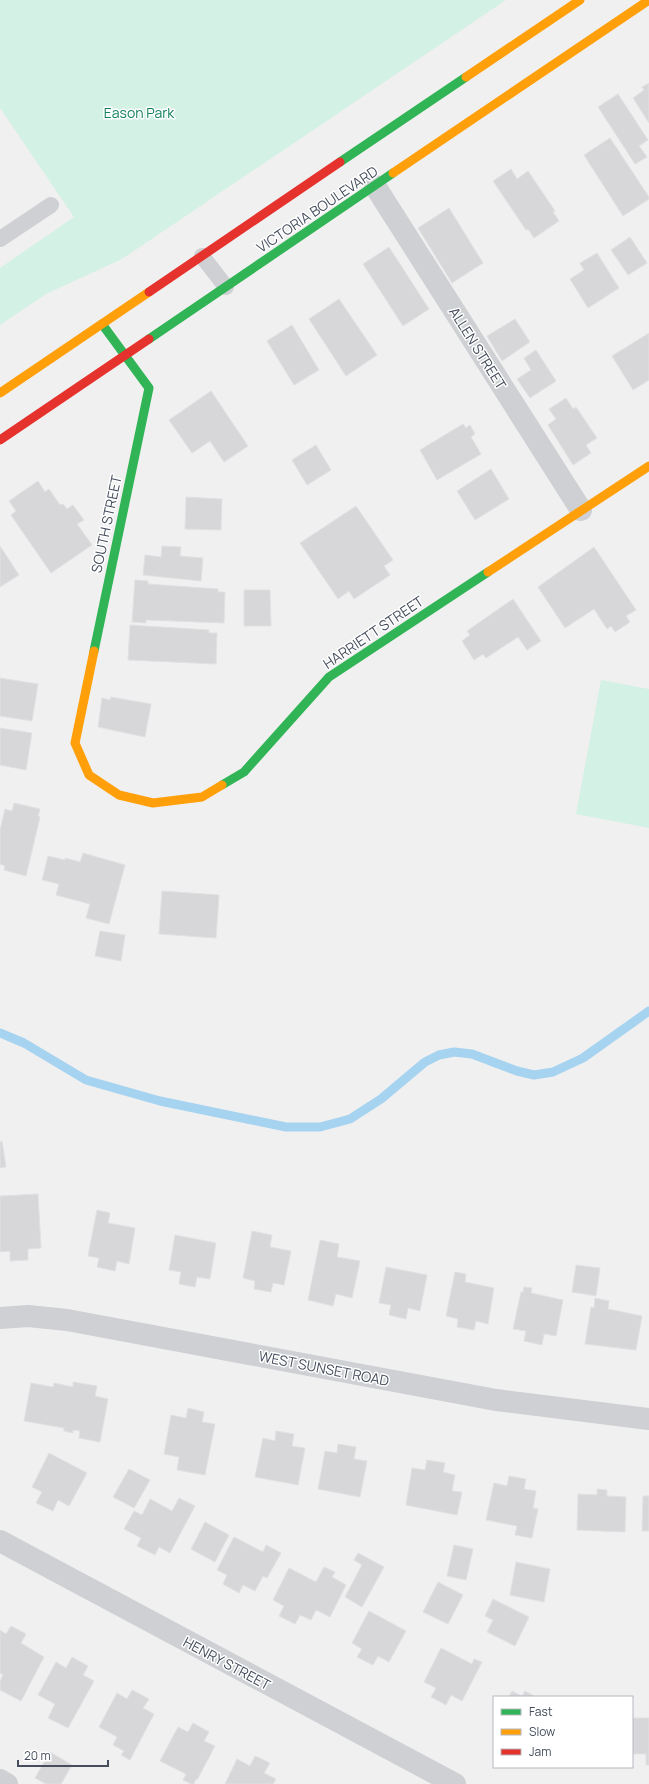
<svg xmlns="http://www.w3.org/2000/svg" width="649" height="1784" viewBox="0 0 649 1784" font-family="Manrope,sans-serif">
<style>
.green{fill:#d3f1e4}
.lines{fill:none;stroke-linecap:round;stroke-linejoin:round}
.stream{stroke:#a6d3f0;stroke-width:9}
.building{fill:#d7d7da;stroke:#e1e1e3}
.lane{stroke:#ced0d3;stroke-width:16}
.street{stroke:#ced0d3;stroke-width:22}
.fast{stroke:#30b455;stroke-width:9}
.slow{stroke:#ff9f0a;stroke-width:9}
.jam{stroke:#e5322d;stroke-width:9}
.labels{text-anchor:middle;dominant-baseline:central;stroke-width:3;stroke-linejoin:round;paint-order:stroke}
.park-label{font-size:14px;fill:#13825f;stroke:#fff}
.street-label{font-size:14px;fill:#464e5d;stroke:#fff}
</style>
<rect width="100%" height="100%" fill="#f0f0f0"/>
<g class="green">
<polygon points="0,0 506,0 122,259 46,294 0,325 0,268 74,217 0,108"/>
<polygon points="601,680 649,689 649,828 576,814"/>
</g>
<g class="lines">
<polyline class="stream" points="0,1033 24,1043 86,1080 160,1101 286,1127 320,1127 350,1119 381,1099 425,1062 439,1055 454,1052 472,1054 517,1071 534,1075 553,1072 583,1058 649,1011"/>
</g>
<g class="building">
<polygon points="649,83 649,123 633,98 644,90 642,87"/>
<polygon points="618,94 648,140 639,146 647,157 635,164 598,107"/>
<polygon points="610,138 649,197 649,199 623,216 584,155"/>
<polygon points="511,169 517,179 528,171 555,211 553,212 559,221 534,238 528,229 526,230 493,181"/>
<polygon points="449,208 483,263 452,283 418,228"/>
<polygon points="630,237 647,263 628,275 611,250"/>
<polygon points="389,247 429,309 403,326 363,264"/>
<polygon points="597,253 619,288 588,308 570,279 584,270 580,263"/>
<polygon points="339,299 377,355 346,376 309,319"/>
<polygon points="515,319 530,342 502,361 487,336"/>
<polygon points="292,325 319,370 294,385 267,341"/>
<polygon points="649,333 649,380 633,390 612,356"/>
<polygon points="536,350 556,381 530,398 517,379 531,370 524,358"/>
<polygon points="211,391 248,446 224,462 210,441 192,453 169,420"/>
<polygon points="566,398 573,409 576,407 597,438 586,445 591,453 573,465 548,425 556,419 549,409"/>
<polygon points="463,424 466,428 470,425 475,434 471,437 481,454 437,480 420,450"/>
<polygon points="316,445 331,470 307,485 292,460"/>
<polygon points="491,469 509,499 475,520 457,491"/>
<polygon points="38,481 45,492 49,489 60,505 63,504 67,509 73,505 84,520 77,524 92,545 51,573 11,515 16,511 9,501"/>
<polygon points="186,497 222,499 221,530 185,529"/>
<polygon points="356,506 393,560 384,566 390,575 354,599 349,591 338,599 300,543"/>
<polygon points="0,546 19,575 0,587"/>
<polygon points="162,546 181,547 180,556 203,558 201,581 143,575 145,555 161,557"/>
<polygon points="594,547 636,610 626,616 630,622 615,632 611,626 607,629 594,609 565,628 538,587"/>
<polygon points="135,580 148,581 148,584 218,589 218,592 225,592 224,623 146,620 146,623 132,622"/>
<polygon points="244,590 270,590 271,626 244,626"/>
<polygon points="513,599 541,641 527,650 518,637 486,658 483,654 474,660 462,641 470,635 467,631"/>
<polygon points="130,625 209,630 209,633 217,633 216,664 128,660"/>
<polygon points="0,678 38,684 32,721 0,716"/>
<polygon points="111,697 151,704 145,737 98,727 102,698 110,700"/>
<polygon points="0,728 32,733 26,770 0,765"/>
<polygon points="14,803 40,809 38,816 40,817 26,876 4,870 5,866 0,864 0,830 5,809 12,811"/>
<polygon points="83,853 125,865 109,924 86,918 90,904 56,895 59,884 42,880 48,856 65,860 65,858 80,862"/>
<polygon points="162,891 219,895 216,938 159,934"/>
<polygon points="100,931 125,935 121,961 95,956"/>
<polygon points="2,1141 6,1167 0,1168 0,1142"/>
<polygon points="38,1194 41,1248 28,1249 28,1260 10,1261 10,1251 0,1252 0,1196"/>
<polygon points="97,1210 110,1213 108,1223 135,1228 129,1264 117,1261 115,1271 97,1267 99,1258 88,1256"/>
<polygon points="252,1231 272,1235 270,1247 291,1251 284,1285 273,1283 271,1292 254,1289 255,1281 243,1278"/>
<polygon points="175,1235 216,1243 210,1279 197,1277 195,1287 179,1284 181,1272 169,1270"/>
<polygon points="320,1240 339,1244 337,1257 360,1261 352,1298 336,1294 333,1306 308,1300"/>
<polygon points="576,1265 600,1268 596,1296 572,1292"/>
<polygon points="386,1267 427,1275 420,1311 408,1308 406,1319 389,1315 391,1305 379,1303"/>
<polygon points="455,1272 466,1274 465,1282 494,1288 488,1324 476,1321 474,1330 457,1327 458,1319 446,1316"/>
<polygon points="524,1287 532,1288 531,1293 563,1300 556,1336 544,1334 542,1345 524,1341 526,1331 513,1329 521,1292 523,1292"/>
<polygon points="595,1298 609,1301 608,1309 642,1316 636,1350 585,1344 591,1307 594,1308"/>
<polygon points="73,1382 97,1386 95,1396 108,1399 100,1442 79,1438 80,1431 73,1430 73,1433 64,1431 64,1428 24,1421 31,1383 53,1387 54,1383 73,1387"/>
<polygon points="188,1408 204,1412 202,1422 215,1424 205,1475 177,1470 179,1457 164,1454 171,1415 186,1418"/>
<polygon points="276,1431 294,1434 292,1446 305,1448 298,1485 255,1477 263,1438 275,1441"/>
<polygon points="338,1444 356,1447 354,1459 367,1461 360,1497 318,1489 325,1451 337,1453"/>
<polygon points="49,1453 87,1473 69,1506 58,1500 53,1511 36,1503 42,1492 32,1487"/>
<polygon points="427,1460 445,1463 443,1472 455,1475 452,1491 462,1492 457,1515 406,1505 412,1468 425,1470"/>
<polygon points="129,1469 150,1480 134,1508 113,1497"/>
<polygon points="509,1476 526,1479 524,1489 536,1491 533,1508 538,1509 532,1538 515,1535 517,1526 486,1520 494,1483 507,1486"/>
<polygon points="597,1489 607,1490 607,1496 626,1497 625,1532 577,1530 578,1494 597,1495"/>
<polygon points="643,1496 649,1496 649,1531 642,1531"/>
<polygon points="179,1498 195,1506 170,1553 159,1547 155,1555 137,1546 141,1538 124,1529 134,1511 142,1515 150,1499 172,1511"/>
<polygon points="205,1522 229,1535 215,1562 191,1549"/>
<polygon points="234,1537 263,1552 266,1545 281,1553 267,1578 263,1576 255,1591 243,1585 239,1593 223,1584 227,1575 217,1570"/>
<polygon points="454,1545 473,1549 466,1580 447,1576"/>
<polygon points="358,1553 384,1567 362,1607 345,1597 362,1565 354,1560"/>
<polygon points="516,1562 550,1569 544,1602 510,1595"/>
<polygon points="324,1567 335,1572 332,1577 346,1585 330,1617 316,1610 311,1620 300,1615 295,1624 279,1616 284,1606 273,1600 289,1568 316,1582"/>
<polygon points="438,1582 463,1595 448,1624 423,1612"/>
<polygon points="493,1599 529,1617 515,1646 487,1632 493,1620 485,1616"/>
<polygon points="369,1611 406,1631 389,1662 378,1656 373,1665 357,1657 362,1649 352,1643"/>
<polygon points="11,1626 26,1634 21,1643 44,1657 21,1701 0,1690 0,1681 3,1675 0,1673 0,1630 6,1634"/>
<polygon points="441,1648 472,1664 474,1659 482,1662 462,1701 451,1695 446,1705 431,1697 436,1688 424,1682"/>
<polygon points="72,1657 88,1666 83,1675 94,1681 68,1728 48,1718 55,1704 38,1695 56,1662 66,1668"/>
<polygon points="132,1690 149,1699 143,1708 154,1714 130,1760 121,1755 124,1751 113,1745 117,1737 99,1727 117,1693 127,1699"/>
<polygon points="512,1691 522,1696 525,1691 534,1696 509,1697"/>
<polygon points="632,1718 649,1718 649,1765 646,1765 646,1754 632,1754"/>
<polygon points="193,1723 209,1732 204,1741 215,1746 197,1780 196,1779 194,1784 191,1784 183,1780 186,1774 160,1761 178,1727 188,1732"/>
<polygon points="50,1752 72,1765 61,1784 46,1784 35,1778"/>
<polygon points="255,1756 270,1763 264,1773 276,1779 273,1784 225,1784 237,1759 250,1766"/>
</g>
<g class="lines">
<g class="lane">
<polyline points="0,239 51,205"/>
<polyline points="202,256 226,287"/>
</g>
<g class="street">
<polyline points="375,186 581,510"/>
<polyline points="0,1318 28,1316 67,1320 496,1400 649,1419"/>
<polyline points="0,1541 455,1784"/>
<polyline points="0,1780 7,1784"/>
</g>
<g class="fast">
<polyline points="340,162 466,77"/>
<polyline points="149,339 393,173"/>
<polyline points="94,651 149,388 102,324"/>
<polyline points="222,785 244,772 329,677 488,572"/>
</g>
<g class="slow">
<polyline points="466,77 580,0"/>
<polyline points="393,173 649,0"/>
<polyline points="0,393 149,292"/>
<polyline points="488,572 649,466"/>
<polyline points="94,651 75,743 89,775 119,795 153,803 202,797 222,785"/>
</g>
<g class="jam">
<polyline points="149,292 340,162"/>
<polyline points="0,440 149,339"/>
</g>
</g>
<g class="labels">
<g class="park-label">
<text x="139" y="112">Eason Park</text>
</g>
<g class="street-label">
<text transform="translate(317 209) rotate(-34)">VICTORIA BOULEVARD</text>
<text transform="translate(478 348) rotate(58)">ALLEN STREET</text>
<text transform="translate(106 524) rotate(-78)">SOUTH STREET</text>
<text transform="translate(373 632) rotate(-34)">HARRIETT STREET</text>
<text transform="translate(324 1368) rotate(11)">WEST SUNSET ROAD</text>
<text transform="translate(227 1663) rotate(28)">HENRY STREET</text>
</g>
</g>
<rect x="493" y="1696" width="140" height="72" fill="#ffffff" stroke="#b5b8be"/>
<rect x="501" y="1709" width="20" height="6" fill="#30b455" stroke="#b5b8be"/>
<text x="529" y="1716" font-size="12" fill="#464e5d">Fast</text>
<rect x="501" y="1729" width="20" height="6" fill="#ff9f0a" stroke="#b5b8be"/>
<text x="529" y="1736" font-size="12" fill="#464e5d">Slow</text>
<rect x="501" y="1749" width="20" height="6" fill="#e5322d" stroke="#b5b8be"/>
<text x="529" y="1756" font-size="12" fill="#464e5d">Jam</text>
<path d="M18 1760v6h90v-6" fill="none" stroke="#464e5d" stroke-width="2"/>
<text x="24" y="1760" font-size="12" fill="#464e5d" stroke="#ffffff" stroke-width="3" paint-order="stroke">20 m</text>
</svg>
